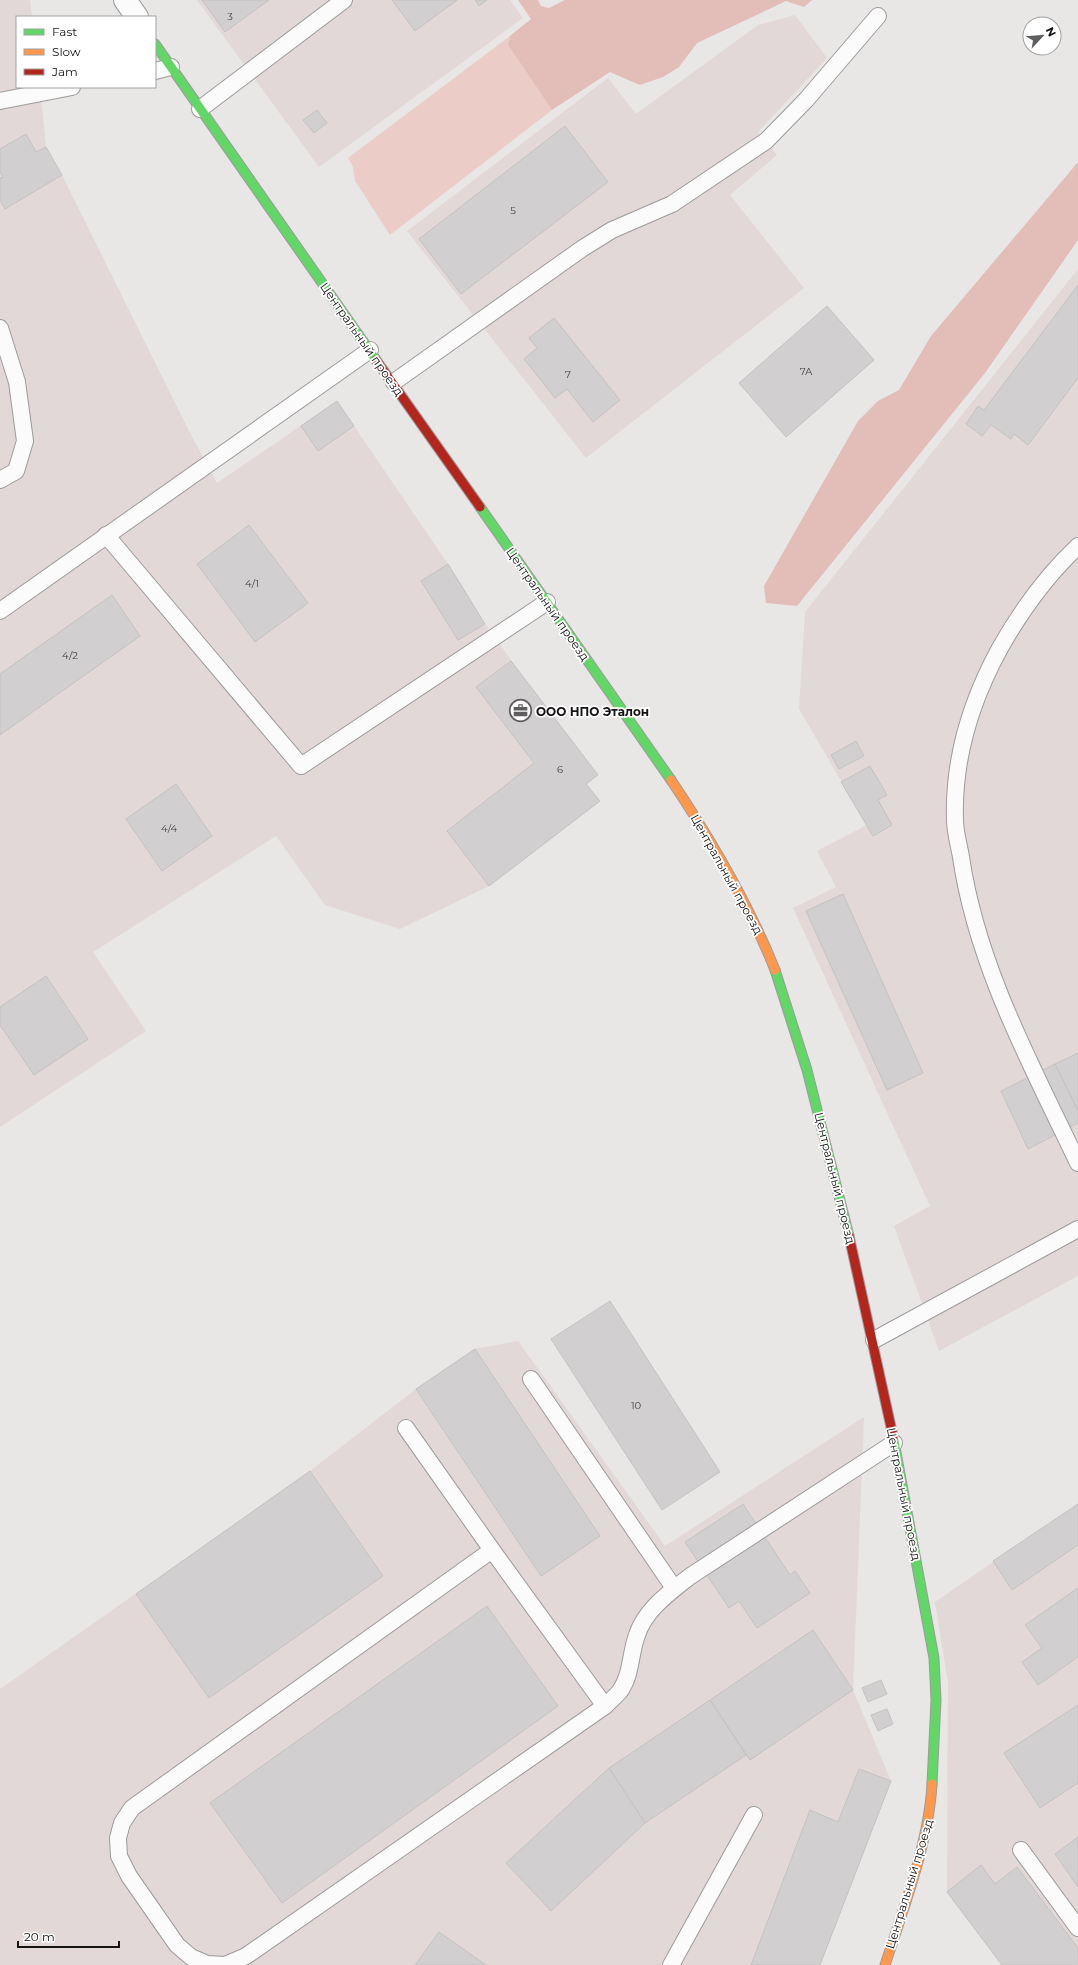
<svg xmlns="http://www.w3.org/2000/svg" width="1078" height="1965" viewBox="0 0 1078 1965" font-family="Montserrat,sans-serif">
<style>
.built{fill:#e1d8d7}
.green{fill:#ebccc7}
.forest{fill:#e3bdb7}
.building{fill:#d1cfcf;stroke:#c4c2c2}
.lines{fill:none;stroke-linecap:round;stroke-linejoin:round}
.lane-casing{stroke:#9d9b9b;stroke-width:18}
.street-casing{stroke:#9d9b9b;stroke-width:24}
.fast-casing{stroke:#9d9b9b;stroke-width:11}
.slow-casing{stroke:#9d9b9b;stroke-width:11}
.jam-casing{stroke:#9d9b9b;stroke-width:11}
.lane{stroke:#fcfbfb;stroke-width:16}
.street{stroke:#fcfbfb;stroke-width:22}
.fast{stroke:#63d668;stroke-width:9}
.slow{stroke:#ff974d;stroke-width:9}
.jam{stroke:#b3261e;stroke-width:9}
.labels{text-anchor:middle;dominant-baseline:central;stroke-width:3.5;stroke-linejoin:round;paint-order:stroke}
.number-label{font-size:10px;fill:#444242}
.street-label{font-size:12px;fill:#151313;stroke:#fff}
.poi-label{font-size:12px;font-weight:bold;fill:#151313;stroke:#fff;text-anchor:start}
</style>
<rect width="100%" height="100%" fill="#e9e6e6"/>
<g class="built">
<polygon points="0,0 30,0 32,17 17,17 17,87 40,87 46,147 62,175 191,435 217,483 337,401 448,564 485,624 511,660 598,775 587,784 600,801 489,886 400,929 325,905 276,836 93,952 146,1031 0,1127"/>
<polygon points="197,0 510,0 523,18 319,167"/>
<polygon points="795,15 827,58 758,132 777,155 730,195 804,288 586,458 407,231 608,78 636,114 758,25"/>
<polygon points="1078,269 1078,1276 939,1351 894,1226 930,1206 793,908 836,887 817,851 867,825 799,709 805,612"/>
<polygon points="518,1341 665,1546 864,1417 853,1690 891,1781 820,1965 0,1965 0,1689 310,1471 416,1389 475,1349"/>
<polygon points="1078,1504 1078,1965 1002,1965 947,1892 948,1683 935,1602"/>
</g>
<polygon class="green" points="510,36 508,45 552,110 390,235 355,181 353,167 348,158"/>
<g class="forest">
<polygon points="518,0 538,0 541,6 549,8 565,0 812,0 804,7 786,1 697,43 679,67 663,77 640,85 610,72 552,110 508,45 510,36 531,19"/>
<polygon points="1078,162 1078,240 985,373 797,606 766,603 764,586 858,421 878,401 899,390 931,336"/>
</g>
<g class="building">
<polygon points="202,0 269,0 225,32"/>
<polygon points="392,0 457,0 415,31"/>
<polygon points="475,0 487,0 479,6"/>
<polygon points="317,110 327,123 314,133 303,120"/>
<polygon points="565,126 608,182 461,294 419,239"/>
<polygon points="26,134 36,152 46,147 62,175 5,209 0,200 0,178 3,177 0,172 0,149"/>
<polygon points="1078,285 1078,378 1028,445 1014,434 1011,439 991,425 982,436 966,424 978,406 984,410"/>
<polygon points="827,306 874,360 786,437 739,383"/>
<polygon points="554,318 620,400 593,422 567,389 555,398 524,359 537,348 529,338"/>
<polygon points="337,401 354,426 318,451 301,426"/>
<polygon points="249,525 308,603 255,642 197,564"/>
<polygon points="448,564 485,624 458,640 421,581"/>
<polygon points="112,595 140,636 0,735 0,674"/>
<polygon points="511,661 598,775 586,784 600,801 489,886 447,831 534,763 476,687"/>
<polygon points="856,741 864,756 839,769 831,755"/>
<polygon points="870,766 887,795 878,800 892,825 873,836 841,782"/>
<polygon points="176,784 212,836 162,871 126,819"/>
<polygon points="843,894 923,1073 887,1090 806,911"/>
<polygon points="46,976 88,1039 34,1075 0,1025 0,1007"/>
<polygon points="1078,1053 1078,1111 1055,1064"/>
<polygon points="1055,1064 1078,1111 1078,1123 1028,1149 1001,1091"/>
<polygon points="610,1301 720,1472 662,1510 551,1339"/>
<polygon points="475,1349 600,1536 541,1576 416,1389"/>
<polygon points="310,1471 383,1576 209,1698 136,1594"/>
<polygon points="743,1504 790,1575 795,1571 810,1593 757,1628 739,1601 729,1608 685,1542"/>
<polygon points="1078,1504 1078,1545 1012,1590 993,1561"/>
<polygon points="1078,1588 1078,1657 1038,1685 1022,1662 1042,1648 1025,1625"/>
<polygon points="487,1606 558,1706 282,1903 210,1803"/>
<polygon points="813,1630 853,1690 750,1760 710,1700"/>
<polygon points="881,1680 887,1694 868,1702 862,1688"/>
<polygon points="710,1700 746,1755 645,1823 609,1768"/>
<polygon points="1078,1705 1078,1783 1040,1808 1004,1753"/>
<polygon points="887,1709 893,1724 878,1731 871,1715"/>
<polygon points="609,1768 645,1823 551,1911 506,1863"/>
<polygon points="859,1769 891,1781 820,1965 751,1965 810,1810 838,1822"/>
<polygon points="1078,1837 1078,1887 1055,1854"/>
<polygon points="981,1865 995,1884 1017,1867 1078,1948 1078,1965 1002,1965 947,1892"/>
<polygon points="439,1932 486,1965 415,1965"/>
</g>
<g class="lines">
<defs>
<g id="lane">
<polyline points="155,71 171,67"/>
<polyline points="0,101 72,87"/>
<polyline points="200,109 344,0"/>
<polyline points="0,328 17,382 25,441 16,471 0,480"/>
<polyline points="394,382 583,248 612,230 672,204 766,141 806,100 878,16"/>
<polyline points="106,535 301,766 547,602"/>
<path d="M1078,546c-32,30 -57,65 -78,102 -29,53 -47,111 -45,172 0,12 4,25 6,37 16,109 70,207 117,306"/>
<polyline points="0,611 370,350"/>
<polyline points="874,1340 1078,1229"/>
<polyline points="531,1379 674,1588"/>
<polyline points="406,1428 492,1550 605,1706 246,1956 225,1965 207,1964 191,1957 177,1945 129,1876 119,1856 118,1838 122,1823 132,1808 492,1550"/>
<path d="M605,1706c5,-5 11,-10 15,-15 12,-17 10,-38 17,-56 8,-25 32,-42 52,-58l205,-134"/>
<polyline points="1021,1850 1078,1928"/>
<polyline points="671,1965 754,1815"/>
</g>
<polyline id="street" points="125,0 137,17"/>
<g id="fast">
<polyline points="155,44 376,360"/>
<polyline points="480,507 671,780"/>
<polyline points="775,970 807,1070 849,1236"/>
<polyline points="893,1436 934,1658 936,1700 932,1784"/>
</g>
<g id="slow">
<path d="M671,780c41,61 77,122 104,190"/>
<path d="M885,1965c18,-55 44,-123 47,-181"/>
</g>
<g id="jam">
<polyline points="376,360 480,507"/>
<polyline points="849,1236 893,1436"/>
</g>
</defs>
<use href="#lane" class="lane-casing"/>
<use href="#street" class="street-casing"/>
<use href="#fast" class="fast-casing"/>
<use href="#slow" class="slow-casing"/>
<use href="#jam" class="jam-casing"/>
<use href="#lane" class="lane"/>
<use href="#street" class="street"/>
<use href="#fast" class="fast"/>
<use href="#slow" class="slow"/>
<use href="#jam" class="jam"/>
</g>
<defs>
<symbol id="office-ring" viewBox="-11 -11 22 22"><circle r="9.5" fill="#fff" stroke="#5f5d5d" stroke-width="1.5"/><path d="M-6-3h4V-5.5h4V-3h4V5H-6ZM-1-4.5V-3h2v-1.5ZM-6 0V1H6V0Z" fill="#5f5d5d"/></symbol>
</defs>
<g fill-rule="evenodd">
<use href="#office-ring" x="508" y="698" width="25" height="25"/>
</g>
<g class="labels">
<g class="number-label">
<text x="230" y="16">3</text>
<text x="513" y="210">5</text>
<text x="806" y="371">7А</text>
<text x="568" y="374">7</text>
<text x="252" y="583">4/1</text>
<text x="70" y="655">4/2</text>
<text x="560" y="769">6</text>
<text x="169" y="828">4/4</text>
<text x="636" y="1405">10</text>
</g>
<g class="street-label">
<text transform="translate(362 339) rotate(55)">Центральный проезд</text>
<text transform="translate(548 604) rotate(55)">Центральный проезд</text>
<text transform="translate(727 874) rotate(61)">Центральный проезд</text>
<text transform="translate(835 1178) rotate(76)">Центральный проезд</text>
<text transform="translate(904 1494) rotate(79)">Центральный проезд</text>
<text transform="translate(909 1884) rotate(-73)">Центральный проезд</text>
</g>
<g class="poi-label">
<text x="536" y="711">ООО НПО Эталон</text>
</g>
</g>
<rect x="16" y="16" width="140" height="72" fill="#ffffff" stroke="#a1a1a1"/>
<rect x="24" y="29" width="20" height="6" fill="#63d668" stroke="#a1a1a1"/>
<text x="52" y="36" font-size="12" fill="#151313">Fast</text>
<rect x="24" y="49" width="20" height="6" fill="#ff974d" stroke="#a1a1a1"/>
<text x="52" y="56" font-size="12" fill="#151313">Slow</text>
<rect x="24" y="69" width="20" height="6" fill="#b3261e" stroke="#a1a1a1"/>
<text x="52" y="76" font-size="12" fill="#151313">Jam</text>
<g transform="translate(1042 36) rotate(64)"><circle r="19" fill="#ffffff" stroke="#a1a1a1"/>
<path d="M0-3L7 15L0 10L-7 15Z" fill="#5f5d5d"/>
<text y="-6" font-size="11" font-weight="bold" text-anchor="middle" fill="#151313">N</text>
</g>
<path d="M18 1941v6h101v-6" fill="none" stroke="#151313" stroke-width="2"/>
<text x="24" y="1941" font-size="12" fill="#151313" stroke="#ffffff" stroke-width="3" paint-order="stroke">20 m</text>
</svg>
